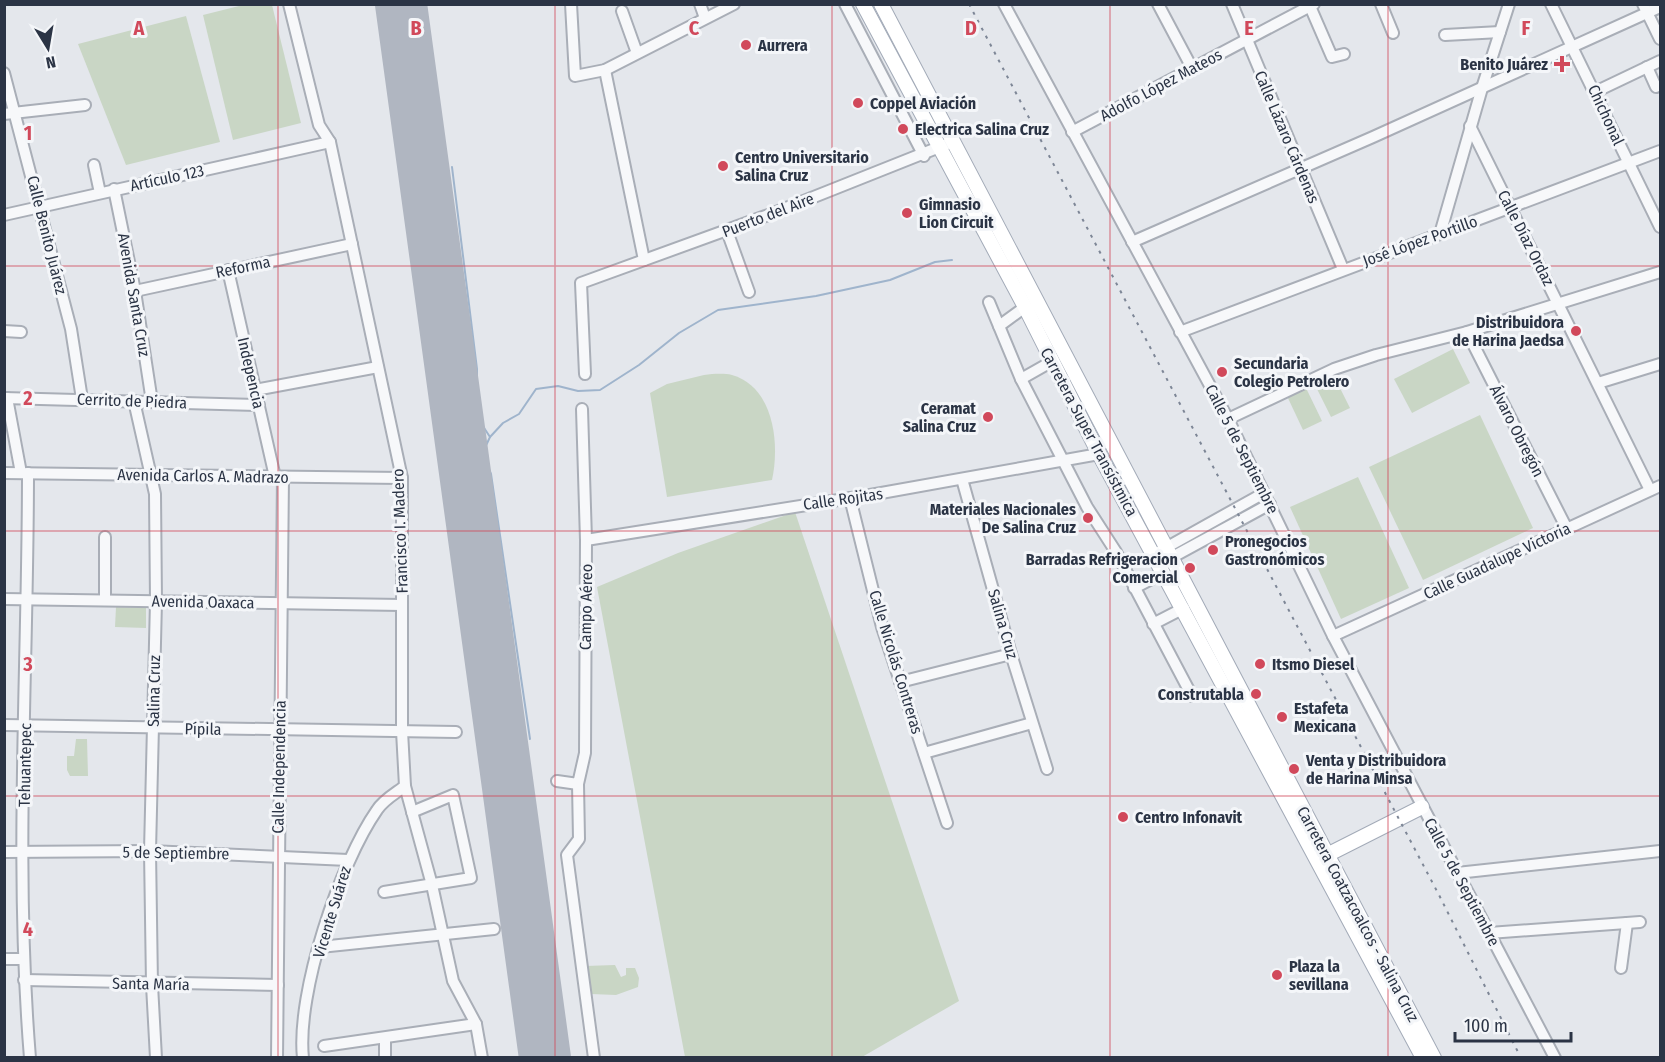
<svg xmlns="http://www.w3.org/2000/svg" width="1665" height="1062" viewBox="0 0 1665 1062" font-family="'Fira Sans Condensed',sans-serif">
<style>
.green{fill:#c9d6c5}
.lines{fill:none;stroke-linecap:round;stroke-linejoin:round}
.stream{stroke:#9fb4cc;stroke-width:2}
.runway{stroke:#b0b6c1;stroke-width:52}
.minor-casing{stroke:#a9aeb7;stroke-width:14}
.major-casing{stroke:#a3abb8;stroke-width:16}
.minor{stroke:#f7f8fa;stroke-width:10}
.major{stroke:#fff;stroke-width:14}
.rail{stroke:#7d8696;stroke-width:2;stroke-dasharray:3 6;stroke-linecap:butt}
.grid{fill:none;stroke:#d1495b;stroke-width:1.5;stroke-opacity:0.55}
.poi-dot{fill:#d1495b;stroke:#f4f6f9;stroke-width:2}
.labels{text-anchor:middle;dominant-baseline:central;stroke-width:6;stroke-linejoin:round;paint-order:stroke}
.poi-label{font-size:16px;font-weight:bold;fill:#2b3445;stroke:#f4f6f9;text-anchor:start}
.street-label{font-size:16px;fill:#2b3445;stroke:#f4f6f9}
.grid-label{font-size:20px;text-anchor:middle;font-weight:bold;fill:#d1495b;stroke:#f4f6f9;stroke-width:6;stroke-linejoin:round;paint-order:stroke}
</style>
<rect width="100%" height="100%" fill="#e4e7ec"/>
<g class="green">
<polygon points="247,4 272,5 301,123 233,140 203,15"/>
<polygon points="186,16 220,142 126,165 78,44"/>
<polygon points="1453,349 1470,383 1412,413 1394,379"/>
<path d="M704,375c9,-1 19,-2 28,0 42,12 48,69 40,105l-105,17 -17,-104 17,-9z"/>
<polygon points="1334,376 1350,408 1331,417 1315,385"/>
<polygon points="1306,388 1322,421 1303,430 1287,396"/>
<polygon points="1480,415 1533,528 1423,580 1369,467"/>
<polygon points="1358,477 1409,588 1341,619 1290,507"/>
<polygon points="795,512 959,1001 862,1057 685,1057 597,587 678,553"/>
<polygon points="116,607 146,608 146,628 115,627"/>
<polygon points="76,739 87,739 88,776 70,776 67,770 67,756 74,756"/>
<polygon points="615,965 621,977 626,975 626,968 635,968 639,978 638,987 616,995 591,994 585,966"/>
</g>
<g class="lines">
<g class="stream">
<polyline points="452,167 477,369 477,399 473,411 490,437 482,454 491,474 530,739"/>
<polyline points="490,437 503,423 519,414 536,389 558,386 578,391 600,390 639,365 679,333 718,310 816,296 890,280 935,262 952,260"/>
</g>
<polyline class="runway" points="401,4 545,1058"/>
<defs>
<g id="minor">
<polyline points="289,4 319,125 330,142 402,478 402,731 405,786 432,885 453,981 476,1024 482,1058"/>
<polyline points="571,4 575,76 605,70 734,4"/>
<polyline points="700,4 705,18"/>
<polyline points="845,4 924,156"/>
<polyline points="1004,4 1228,419 1333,636 1555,1058"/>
<polyline points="1158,4 1192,68"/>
<polyline points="1232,4 1343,269"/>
<polyline points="1309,4 1332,57 1344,54"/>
<polyline points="1381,4 1393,33"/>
<polyline points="1551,4 1660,227"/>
<polyline points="1643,4 1660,39"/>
<polyline points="622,11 637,53"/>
<polyline points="1445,35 1500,32"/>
<polyline points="1647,67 1656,87"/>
<polyline points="605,70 644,260"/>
<polyline points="4,73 71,329 82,399"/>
<polyline points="1595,92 1660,61"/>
<polyline points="4,114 85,105"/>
<polyline points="1470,126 1650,490"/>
<polyline points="1072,132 1314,4"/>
<polyline points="94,165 100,193"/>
<polyline points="114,189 135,291 152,402"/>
<polyline points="4,215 330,142"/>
<polyline points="727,231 749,292"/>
<polyline points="1440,234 1482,88 1509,4"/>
<polyline points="1132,242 1373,137 1660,7"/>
<polyline points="228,270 275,477"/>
<polyline points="135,291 352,244"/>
<polyline points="989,302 1021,379 1087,507 1116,552 1192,696"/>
<polyline points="999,326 1025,307"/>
<polyline points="4,331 21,332"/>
<polyline points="1180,332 1660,151"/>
<polyline points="1467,332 1567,529"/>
<polyline points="585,374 581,283 771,214 952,142"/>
<polyline points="1021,379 1051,362"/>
<polyline points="1598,383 1660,364"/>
<polyline points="255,390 378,367"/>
<polyline points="4,398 259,405"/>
<polyline points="7,398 21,473"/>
<polyline points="134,401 155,494 156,601 150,851 152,985 156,1058"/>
<polyline points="1228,419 1334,369 1376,355 1467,332 1660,272"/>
<polyline points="4,473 402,478"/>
<path d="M28,473c0,195 -14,390 2,585"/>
<polyline points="962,479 1011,654 1047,769"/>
<polyline points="850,498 882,627 947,823"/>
<polyline points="586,540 870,495 1099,454"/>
<polyline points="1153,555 1264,493"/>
<polyline points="1167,560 1270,504"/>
<polyline points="1134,588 1163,573"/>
<polyline points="4,599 402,605"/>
<polyline points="105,600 105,537"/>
<polyline points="1153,624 1184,608"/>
<polyline points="1333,636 1660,486"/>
<polyline points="900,682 1011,654"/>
<polyline points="4,725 456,732"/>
<polyline points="924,753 1032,723"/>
<polyline points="557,781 578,784 585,753 586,540 582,409"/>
<polyline points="578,784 579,839 567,855 594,1058"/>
<polyline points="4,852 150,851 348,860"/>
<polyline points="1457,873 1660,851"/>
<polyline points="384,892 471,878 453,795 412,812"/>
<polyline points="1489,933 1640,922"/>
<polyline points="320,947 494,929"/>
<polyline points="4,959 24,959"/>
<polyline points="1621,968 1627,923"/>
<polyline points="24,980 278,985"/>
<polyline points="385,1038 385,1058"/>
<polyline points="324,1046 476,1024"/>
<polyline points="277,1058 283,477"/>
<path d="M303,1058c-7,-65 37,-195 74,-248 6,-10 19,-17 28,-24"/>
</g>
<g id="major">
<polyline points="863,4 1025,307 1099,454 1423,1058"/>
<polyline points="881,4 1434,1058"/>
<polyline points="1321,858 1422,807"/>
</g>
</defs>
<use href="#minor" class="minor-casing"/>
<use href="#major" class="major-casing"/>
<use href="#minor" class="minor"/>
<use href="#major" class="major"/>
<polyline class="rail" points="969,4 1439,895 1521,1058"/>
</g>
<path class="grid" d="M278,4v1054M555,4v1054M832,4v1054M1110,4v1054M1388,4v1054M4,266h1656M4,531h1656M4,796h1656"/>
<g class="poi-dot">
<circle cx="746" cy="45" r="6"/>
<path d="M1559 55h6v6h6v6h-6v6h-6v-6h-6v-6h6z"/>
<circle cx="858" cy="103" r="6"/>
<circle cx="903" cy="129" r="6"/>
<circle cx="723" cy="166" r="6"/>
<circle cx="907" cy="213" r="6"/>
<circle cx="1576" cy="331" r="6"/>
<circle cx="1222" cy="372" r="6"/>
<circle cx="988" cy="417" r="6"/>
<circle cx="1088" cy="518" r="6"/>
<circle cx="1213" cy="550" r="6"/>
<circle cx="1190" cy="568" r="6"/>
<circle cx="1260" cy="664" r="6"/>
<circle cx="1256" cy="694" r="6"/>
<circle cx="1282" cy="717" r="6"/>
<circle cx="1294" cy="769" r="6"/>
<circle cx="1123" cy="817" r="6"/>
<circle cx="1277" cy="975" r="6"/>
</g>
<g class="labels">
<g class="poi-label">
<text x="758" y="45">Aurrera</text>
<text x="1548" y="64" text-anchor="end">Benito Juárez</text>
<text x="870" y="103">Coppel Aviación</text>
<text x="915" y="129">Electrica Salina Cruz</text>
<text x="735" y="157">Centro Universitario<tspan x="735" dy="18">Salina Cruz</tspan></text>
<text x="919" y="204">Gimnasio<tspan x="919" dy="18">Lion Circuit</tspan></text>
<text x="1564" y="322" text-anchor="end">Distribuidora<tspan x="1564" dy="18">de Harina Jaedsa</tspan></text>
<text x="1234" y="363">Secundaria<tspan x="1234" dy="18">Colegio Petrolero</tspan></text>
<text x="976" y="408" text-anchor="end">Ceramat<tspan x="976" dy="18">Salina Cruz</tspan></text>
<text x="1076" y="509" text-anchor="end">Materiales Nacionales<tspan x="1076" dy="18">De Salina Cruz</tspan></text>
<text x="1225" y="541">Pronegocios<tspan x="1225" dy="18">Gastronómicos</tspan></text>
<text x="1178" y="559" text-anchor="end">Barradas Refrigeracion<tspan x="1178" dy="18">Comercial</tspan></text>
<text x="1272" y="664">Itsmo Diesel</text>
<text x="1244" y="694" text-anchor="end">Construtabla</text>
<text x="1294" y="708">Estafeta<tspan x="1294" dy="18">Mexicana</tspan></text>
<text x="1306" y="760">Venta y Distribuidora<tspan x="1306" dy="18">de Harina Minsa</tspan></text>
<text x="1135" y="817">Centro Infonavit</text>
<text x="1289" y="966">Plaza la<tspan x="1289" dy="18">sevillana</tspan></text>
</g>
<g class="street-label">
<text transform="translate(1161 85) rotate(-28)">Adolfo López Mateos</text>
<text transform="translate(1606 115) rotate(65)">Chichonal</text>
<text transform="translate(1287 137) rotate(67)">Calle Lázaro Cárdenas</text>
<text transform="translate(167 178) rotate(-12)">Artículo 123</text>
<text transform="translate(768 215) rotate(-21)">Puerto del Aire</text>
<text transform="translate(47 235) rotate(76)">Calle Benito Juárez</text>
<text transform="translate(1526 238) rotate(63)">Calle Díaz Ordaz</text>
<text transform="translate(1420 241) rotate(-20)">José López Portillo</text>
<text transform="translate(243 267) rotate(-12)">Reforma</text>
<text transform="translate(134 295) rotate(80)">Avenida Santa Cruz</text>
<text transform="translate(251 373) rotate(77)">Indepencia</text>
<text transform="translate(132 401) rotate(2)">Cerrito de Piedra</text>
<text transform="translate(1517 431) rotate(63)">Álvaro Obregón</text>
<text transform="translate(1089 432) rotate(62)">Carretera Super Transístmica</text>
<text transform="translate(1242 449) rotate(63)">Calle 5 de Septiembre</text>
<text transform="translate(203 476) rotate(1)">Avenida Carlos A. Madrazo</text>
<text transform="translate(843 499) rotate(-8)">Calle Rojitas</text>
<text transform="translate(400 531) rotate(-92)">Francisco I. Madero</text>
<text transform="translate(1497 561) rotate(-25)">Calle Guadalupe Victoria</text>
<text transform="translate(203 602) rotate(1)">Avenida Oaxaca</text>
<text transform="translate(586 607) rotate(-89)">Campo Aéreo</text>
<text transform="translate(1003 624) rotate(74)">Salina Cruz</text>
<text transform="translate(896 662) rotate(73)">Calle Nicolás Contreras</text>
<text transform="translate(154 691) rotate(-89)">Salina Cruz</text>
<text transform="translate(203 729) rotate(1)">Pípila</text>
<text transform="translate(25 765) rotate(-89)">Tehuantepec</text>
<text transform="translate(279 767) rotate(-89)">Calle Independencia</text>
<text transform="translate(176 853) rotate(1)">5 de Septiembre</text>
<text transform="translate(1462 882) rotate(62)">Calle 5 de Septiembre</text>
<text transform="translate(332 912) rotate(-73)">Vicente Suárez</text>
<text transform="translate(1358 914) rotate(62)">Carretera Coatzacoalcos - Salina Cruz</text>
<text transform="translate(151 984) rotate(1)">Santa María</text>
</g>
</g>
<g class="grid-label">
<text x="139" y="35">A</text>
<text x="416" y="35">B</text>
<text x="694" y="35">C</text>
<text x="971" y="35">D</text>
<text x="1249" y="35">E</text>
<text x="1526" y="35">F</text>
<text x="28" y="140">1</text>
<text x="28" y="405">2</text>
<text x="28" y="671">3</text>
<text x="28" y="936">4</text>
</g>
<rect width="1665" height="1062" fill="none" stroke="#2b3445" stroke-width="12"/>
<g transform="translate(48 48) rotate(169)" stroke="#f4f6f9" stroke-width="4.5" paint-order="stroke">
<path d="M0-4.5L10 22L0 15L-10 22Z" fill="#2b3445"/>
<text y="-9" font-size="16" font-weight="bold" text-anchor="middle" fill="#2b3445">N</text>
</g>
<path d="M1455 1032v9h116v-9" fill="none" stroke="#2b3445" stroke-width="3"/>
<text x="1464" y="1032" font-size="18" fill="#2b3445" stroke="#f4f6f9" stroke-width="4.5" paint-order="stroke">100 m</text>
</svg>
